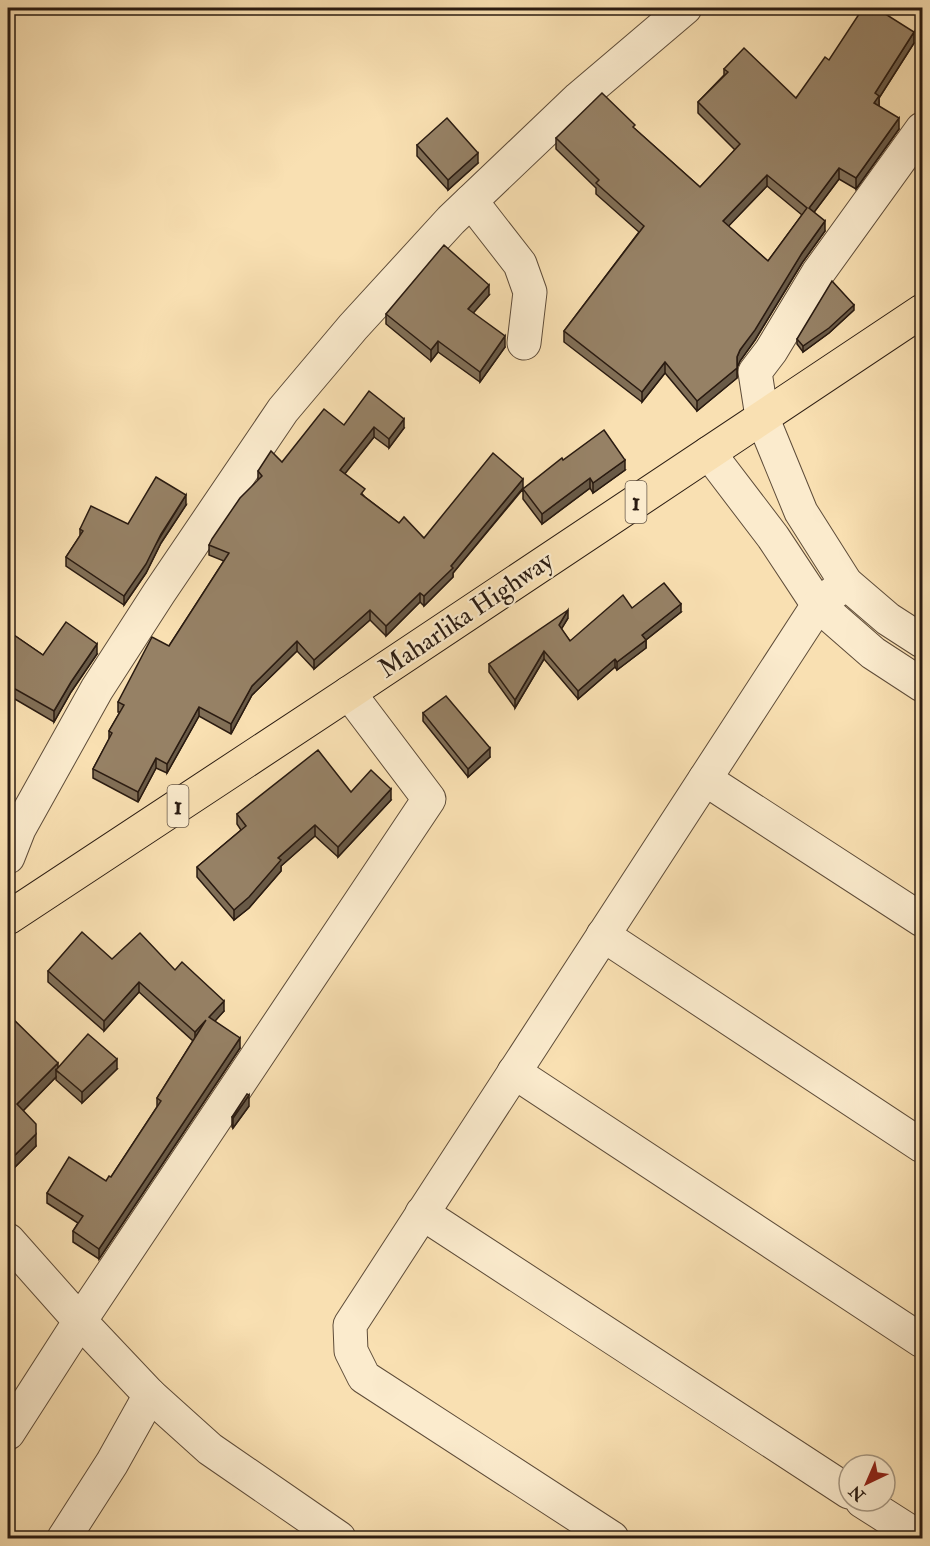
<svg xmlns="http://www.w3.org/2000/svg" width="930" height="1546" viewBox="0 0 930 1546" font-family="'IM FELL Double Pica',serif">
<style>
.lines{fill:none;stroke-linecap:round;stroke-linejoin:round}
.minor-casing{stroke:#5e4c39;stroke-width:35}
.highway-casing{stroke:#2a1b11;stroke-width:35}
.minor{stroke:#fbebcd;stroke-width:33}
.highway{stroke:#f9e0b2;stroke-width:33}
.wall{fill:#816f57;stroke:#2a1b11;stroke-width:1.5;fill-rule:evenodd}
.shaded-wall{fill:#695a47;stroke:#2a1b11;stroke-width:1.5}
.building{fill:#968165;stroke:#2a1b11;stroke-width:1.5;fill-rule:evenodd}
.labels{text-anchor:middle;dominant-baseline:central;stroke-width:4.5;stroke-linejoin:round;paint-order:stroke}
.shield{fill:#fbebcd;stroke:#695949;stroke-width:1.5}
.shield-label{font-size:24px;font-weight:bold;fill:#2a1b11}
.street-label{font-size:26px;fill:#2a1b11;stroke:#fbebcd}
</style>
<rect width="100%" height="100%" fill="#f9e0b2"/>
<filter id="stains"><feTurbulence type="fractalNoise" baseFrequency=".00333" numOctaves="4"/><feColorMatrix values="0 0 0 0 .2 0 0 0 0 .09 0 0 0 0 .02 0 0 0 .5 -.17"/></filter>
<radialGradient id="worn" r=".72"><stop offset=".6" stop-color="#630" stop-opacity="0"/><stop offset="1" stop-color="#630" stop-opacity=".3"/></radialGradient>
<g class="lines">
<defs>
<g id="minor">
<polyline points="922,129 818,273 771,351 755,372 762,417 801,512 846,583 888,619 922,641"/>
<polyline points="471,201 520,264 530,292 524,343"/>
<polyline points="709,453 773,537 818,605 873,653 922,685"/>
<polyline points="705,779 922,920"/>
<polyline points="8,857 19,829 97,689 159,593 283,410 353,327 451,220 579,98 685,8"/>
<polyline points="603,935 922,1146"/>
<polyline points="514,1072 922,1341"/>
<polyline points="422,1213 849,1492"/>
<polyline points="8,1240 80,1321 150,1395 210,1449 339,1538"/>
<polyline points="8,1433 80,1321 429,799 349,693"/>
<polyline points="862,1501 920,1538"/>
<polyline points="64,1538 112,1463 150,1395"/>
<polyline points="612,1538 364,1377 351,1351 350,1325 818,605 846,583"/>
</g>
<polyline id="highway" points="8,918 349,693 922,311"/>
</defs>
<use href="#minor" class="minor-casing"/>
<use href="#highway" class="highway-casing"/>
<use href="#minor" class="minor"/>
<use href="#highway" class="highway"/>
</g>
<g class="wall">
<path d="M914,43l-35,55v8l20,23 -43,60 -17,-10 -25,33 11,19 -23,32 -47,77 -15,21 -3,6v11l-40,33 -32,-38 -23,29 -78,-60v-11l75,-99 -43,-38v-6l-40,-39v-11l79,-9 65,58 35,-37 -37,-37v-11l26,-27v-6l72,29 33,-38zM767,186l35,29 -34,46 -40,-35z"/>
<polygon points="417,145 478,163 448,190 417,156"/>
<polygon points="489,295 473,313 505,347 480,382 438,352 431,361 386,324 386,314"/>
<polygon points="854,310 829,333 803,352 797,344 797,339"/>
<polygon points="344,425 404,428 389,448 374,437 344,474 365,497 399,523 424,538 523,489 563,460 625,470 593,493 590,488 542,524 523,499 523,489 453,573 453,577 424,606 420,602 386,636 370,620 314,669 297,651 252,695 231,734 199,716 167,773 156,768 138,802 93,778 93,769 109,739 109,731 120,712 118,712 118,702 169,646 224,561 209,555 209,545 258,481 258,471 282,462"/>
<polygon points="186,505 161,543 146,573 124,605 66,566 66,557 80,536 80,529 128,524"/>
<polygon points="632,608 681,612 646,640 646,648 617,670 615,667 578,699 544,659 515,708 489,672 489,664 568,618 561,629 570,641"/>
<polygon points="8,631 43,655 97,654 71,692 54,722 8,695"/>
<polygon points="423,713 490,757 468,777 423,721"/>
<polygon points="351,792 391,800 338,857 315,836 281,866 281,871 249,908 234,920 197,877 197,867 241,830 237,824 237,814"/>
<polygon points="112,959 175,970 224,1011 214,1021 240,1048 99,1259 73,1242 73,1231 78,1223 47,1203 47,1193 106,1181 111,1177 157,1107 157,1098 193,1041 139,992 104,1031 48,982 48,971"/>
<polygon points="8,1014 58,1067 117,1069 82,1103 56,1080 56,1077 23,1111 36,1146 10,1172 8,1169"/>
<polygon points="249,1106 233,1128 232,1127 232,1117"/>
</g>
<g class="shaded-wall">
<polygon points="914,32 914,43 879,98 879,107 874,113 875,93"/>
<polygon points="899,118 899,129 856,189 856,178"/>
<polygon points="478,153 478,163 448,190 448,180"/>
<polygon points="839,168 839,179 809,219 809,208"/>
<polygon points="767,175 767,186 723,232 723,221"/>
<polygon points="825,221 825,231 802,263 755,340 740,361 737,368 737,357 740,350 802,253"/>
<polygon points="489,285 489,295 468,319 468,309"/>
<polygon points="854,305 854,310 829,333 803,352 803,346"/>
<polygon points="505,336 505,347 480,382 480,372"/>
<polygon points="438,341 438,352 431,361 431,350"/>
<polygon points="665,362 665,373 642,402 642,392"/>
<polygon points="737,368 737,378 697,411 697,401"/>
<polygon points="404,419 404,428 389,448 389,439"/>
<polygon points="374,427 374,437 340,480 340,470"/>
<polygon points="625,460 625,470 593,493 593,483"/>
<polygon points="590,478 590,488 542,524 542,514"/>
<polygon points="523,479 523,488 453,573 453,577 424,606 424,596 451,566"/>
<polygon points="186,495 186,505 161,543 146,573 124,605 124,596"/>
<polygon points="420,593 420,602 386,636 386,626"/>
<polygon points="681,604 681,612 642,643 642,635"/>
<polygon points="370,610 370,620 314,669 314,660"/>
<polygon points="568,610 568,618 559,633 559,625"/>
<polygon points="646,640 646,648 617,670 617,662"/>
<polygon points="297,641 297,651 252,695 231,734 231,724 252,686"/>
<polygon points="97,644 97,654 71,692 54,722 54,711 71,682"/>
<polygon points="544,651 544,659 515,708 515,700"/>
<polygon points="615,659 615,667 578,699 578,691"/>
<polygon points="199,707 199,716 167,773 167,764"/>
<polygon points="490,748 490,757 468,777 468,769"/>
<polygon points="156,758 156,768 138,802 138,792"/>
<polygon points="391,789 391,800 338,857 338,847"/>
<polygon points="315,825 315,836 281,866 281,871 249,908 234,920 234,910 278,858"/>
<polygon points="139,982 139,992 104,1031 104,1021"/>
<polygon points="224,1001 224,1011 209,1028 209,1017"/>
<polygon points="206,1020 195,1043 195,1032"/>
<polygon points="240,1038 240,1048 99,1259 99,1249"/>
<polygon points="117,1059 117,1069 82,1103 82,1092"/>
<polygon points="58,1063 58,1072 56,1070 56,1077 17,1117 17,1104"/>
<polygon points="249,1095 249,1106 233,1128 233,1118"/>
<polygon points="36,1134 36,1146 10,1172 10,1160"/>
</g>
<g class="building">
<path d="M863,8h13l38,24 -39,61 4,3 -5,7 25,15 -43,60 -17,-10 -30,40 16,13 -23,32 -47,77 -15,20 -3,7v11l-40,33 -32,-39 -23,30 -78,-61 80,-105 -48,-43 3,-3 -43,-42 46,-45 33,32 -2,2 67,60 40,-43 -42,-42 30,-30 -4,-3 20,-21 52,50 29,-41 4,3zM767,175l40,33 -39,53 -45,-40z"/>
<polygon points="447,118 478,153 448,180 417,145"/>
<polygon points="444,245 489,285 468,309 505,336 480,372 438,341 431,350 386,314"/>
<polygon points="832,281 854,305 829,328 803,346 797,339"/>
<polygon points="369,391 404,419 389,439 374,427 340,470 365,489 361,494 399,523 404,517 424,538 493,453 523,479 451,566 453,568 424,596 420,593 386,626 370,610 314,660 297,641 252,686 231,724 199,707 167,764 156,758 138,792 93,769 112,733 109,731 124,705 118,702 152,637 169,646 229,553 209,545 212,539 240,498 262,476 258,471 271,451 282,462 324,409 344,425"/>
<polygon points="604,430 625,460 593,483 590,478 542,514 523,489 562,458 563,460"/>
<polygon points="156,477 186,495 161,534 146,564 124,596 66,557 83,531 80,529 91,506 128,524"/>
<polygon points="664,583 681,604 642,635 646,640 617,662 615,659 578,691 544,651 515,700 489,664 568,610 559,625 570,641 623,595 632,608"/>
<polygon points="66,622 97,644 71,682 54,711 8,685 8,631 43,655"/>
<polygon points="446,696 490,748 468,769 423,713"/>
<polygon points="318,750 351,792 371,770 391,789 338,847 315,825 278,858 281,860 249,897 234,910 197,867 246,826 237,814"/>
<polygon points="82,932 112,959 140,933 175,970 182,962 224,1001 209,1017 240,1038 99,1249 73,1231 83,1216 47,1193 69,1157 106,1181 109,1176 111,1177 161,1101 157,1098 206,1020 195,1032 139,982 104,1021 48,971"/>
<polygon points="8,1014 58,1063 17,1104 36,1124 36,1134 10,1160 8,1157"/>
<polygon points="88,1034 117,1059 82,1092 56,1070"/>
<polygon points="247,1094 249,1095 233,1118 232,1117"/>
</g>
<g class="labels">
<g class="shield">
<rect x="625.5" y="481" width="21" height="42" rx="4.5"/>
<rect x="167.5" y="785" width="21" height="42" rx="4.5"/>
</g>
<g class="shield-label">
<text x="636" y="502">1</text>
<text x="178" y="806">1</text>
</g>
<g class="street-label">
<text transform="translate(466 615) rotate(-34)">Maharlika Highway</text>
</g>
</g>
<rect width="930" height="1546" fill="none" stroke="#f9e0b2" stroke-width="30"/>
<rect x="9" y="9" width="912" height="1528" fill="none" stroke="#2a1b11" stroke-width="3"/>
<rect x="15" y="15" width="900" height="1516" fill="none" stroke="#2a1b11" stroke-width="1.5"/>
<g transform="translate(867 1483) rotate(224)"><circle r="28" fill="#fbebcd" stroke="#a79882" stroke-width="1.5"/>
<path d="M0-4.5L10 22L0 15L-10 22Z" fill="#8f2418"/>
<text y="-9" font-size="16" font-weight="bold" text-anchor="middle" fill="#2a1b11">N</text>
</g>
<rect width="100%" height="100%" filter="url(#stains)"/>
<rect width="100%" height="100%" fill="url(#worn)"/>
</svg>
